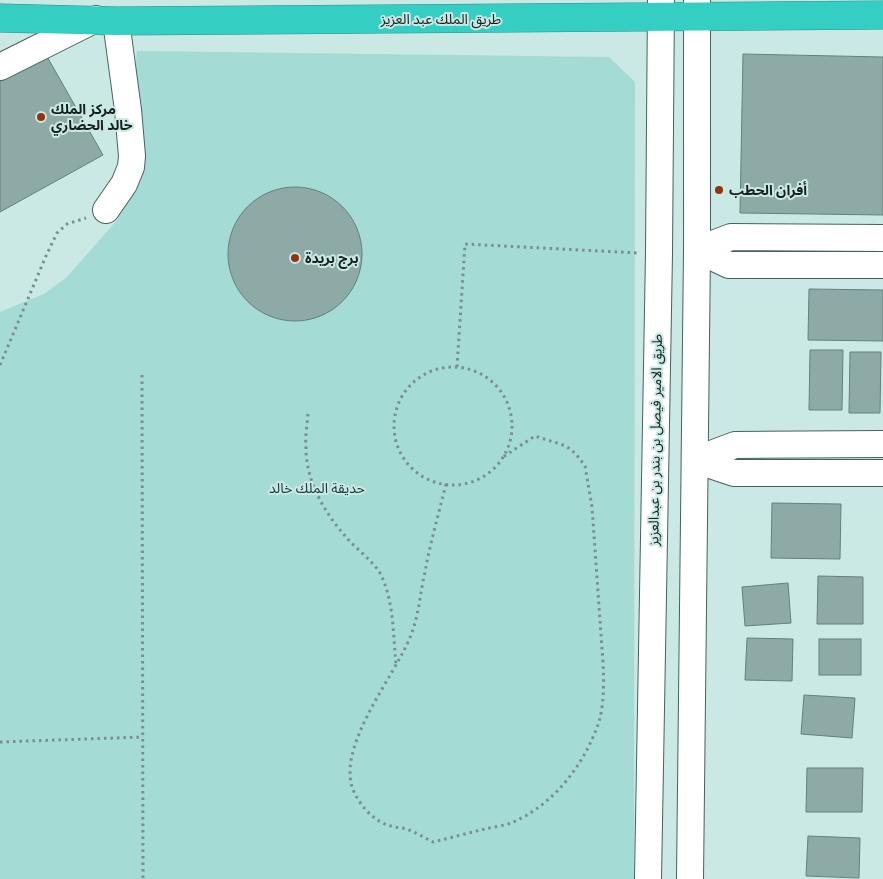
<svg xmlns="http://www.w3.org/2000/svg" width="883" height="879" viewBox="0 0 883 879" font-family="'IBM Plex Sans','Noto Sans Arabic',sans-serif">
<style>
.green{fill:#a4dbd4}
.building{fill:#8eaaa7;stroke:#65807d}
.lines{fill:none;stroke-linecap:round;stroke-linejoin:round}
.minor-casing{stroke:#47615e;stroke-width:28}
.highway-casing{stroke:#2a9189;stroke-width:29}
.path{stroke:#7a8f8c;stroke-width:3;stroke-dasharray:2.5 4;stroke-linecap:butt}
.minor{stroke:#fff;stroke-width:26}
.highway{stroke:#35cec2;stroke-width:28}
.poi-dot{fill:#98310f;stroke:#cae8e4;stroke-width:2}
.labels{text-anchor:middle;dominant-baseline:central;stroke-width:4;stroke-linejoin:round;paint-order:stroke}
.street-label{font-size:14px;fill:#16211f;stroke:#cae8e4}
.poi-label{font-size:14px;font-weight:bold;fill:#16211f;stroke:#cae8e4;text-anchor:start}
.park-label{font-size:14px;fill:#1a3c39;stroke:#cae8e4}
</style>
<rect width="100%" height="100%" fill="#cae8e4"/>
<polygon class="green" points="137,51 609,57 635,82 634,879 0,879 0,312 44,294 67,277 118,219"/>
<g class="building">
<polygon points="45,53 103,155 0,212 0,78"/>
<polygon points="743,54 883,57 883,215 740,213"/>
<circle cx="295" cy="254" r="67"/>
<polygon points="809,289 883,290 883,341 808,340"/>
<polygon points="810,350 843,350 842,410 809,410"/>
<polygon points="850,352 881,352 880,413 849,413"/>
<polygon points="772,503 841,504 840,559 771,558"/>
<polygon points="818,576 863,577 863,624 817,624"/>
<polygon points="788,583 791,623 745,626 742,587"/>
<polygon points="747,638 793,639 792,681 745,680"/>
<rect x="819" y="639" width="42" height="36"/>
<polygon points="804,695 855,698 852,738 801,734"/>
<polygon points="807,768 863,768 862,812 806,812"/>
<polygon points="808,836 860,838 859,878 806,876"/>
</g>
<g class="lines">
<defs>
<g id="minor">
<polyline points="0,67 96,19"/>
<polyline points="106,210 124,184 131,167 132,156 128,110 116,21"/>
<polyline points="697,250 729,265 883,265"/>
<polyline points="697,250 731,237 883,238"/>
<polyline points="695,460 735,445 883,444"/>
<polyline points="695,460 734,473 883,473"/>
<polyline points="648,879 659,253 661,0"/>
<polyline points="690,879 697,250 697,0"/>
</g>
<polyline id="highway" points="0,18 116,21 883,15"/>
</defs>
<use href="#minor" class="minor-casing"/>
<use href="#highway" class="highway-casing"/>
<g class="path">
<polyline points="0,365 46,256 57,233 67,224 86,218"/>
<circle cx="453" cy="426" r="59"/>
<polyline points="457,367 465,244 638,253"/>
<polyline points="142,375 143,879"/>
<path d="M308,414c-1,11 -3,23 -2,34 0,34 19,65 40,89 10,12 30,26 36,40 12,27 11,58 14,87"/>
<path d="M446,484c-7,29 -16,59 -21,88 -5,21 -6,43 -14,63 -16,42 -79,115 -56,159 7,14 20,28 36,32 5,2 12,1 18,4 8,3 16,8 24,12 17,-4 35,-9 52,-13 8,-2 18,-3 26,-6 43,-18 73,-58 88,-101 6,-21 5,-51 3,-73l-10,-142 -7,-41 -9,-12 -10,-8 -31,-10 -32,21"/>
<polyline points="0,742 143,737"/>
</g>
<use href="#minor" class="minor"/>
<use href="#highway" class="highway"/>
</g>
<g class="poi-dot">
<circle cx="41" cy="117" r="5"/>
<circle cx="719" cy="190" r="5"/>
<circle cx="295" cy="258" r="5"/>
</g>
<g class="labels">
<g class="street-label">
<text x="441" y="19">طريق الملك عبد العزيز</text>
<text transform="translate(655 440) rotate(-89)">طريق الامير فيصل بن بندر بن عبدالعزيز</text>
</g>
<g class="poi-label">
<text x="51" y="109">مركز الملك<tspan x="51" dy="16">خالد الحضاري</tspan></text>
<text x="729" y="190">أفران الحطب</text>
<text x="305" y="258">برج بريدة</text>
</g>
<g class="park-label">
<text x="317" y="488">حديقة الملك خالد</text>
</g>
</g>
</svg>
